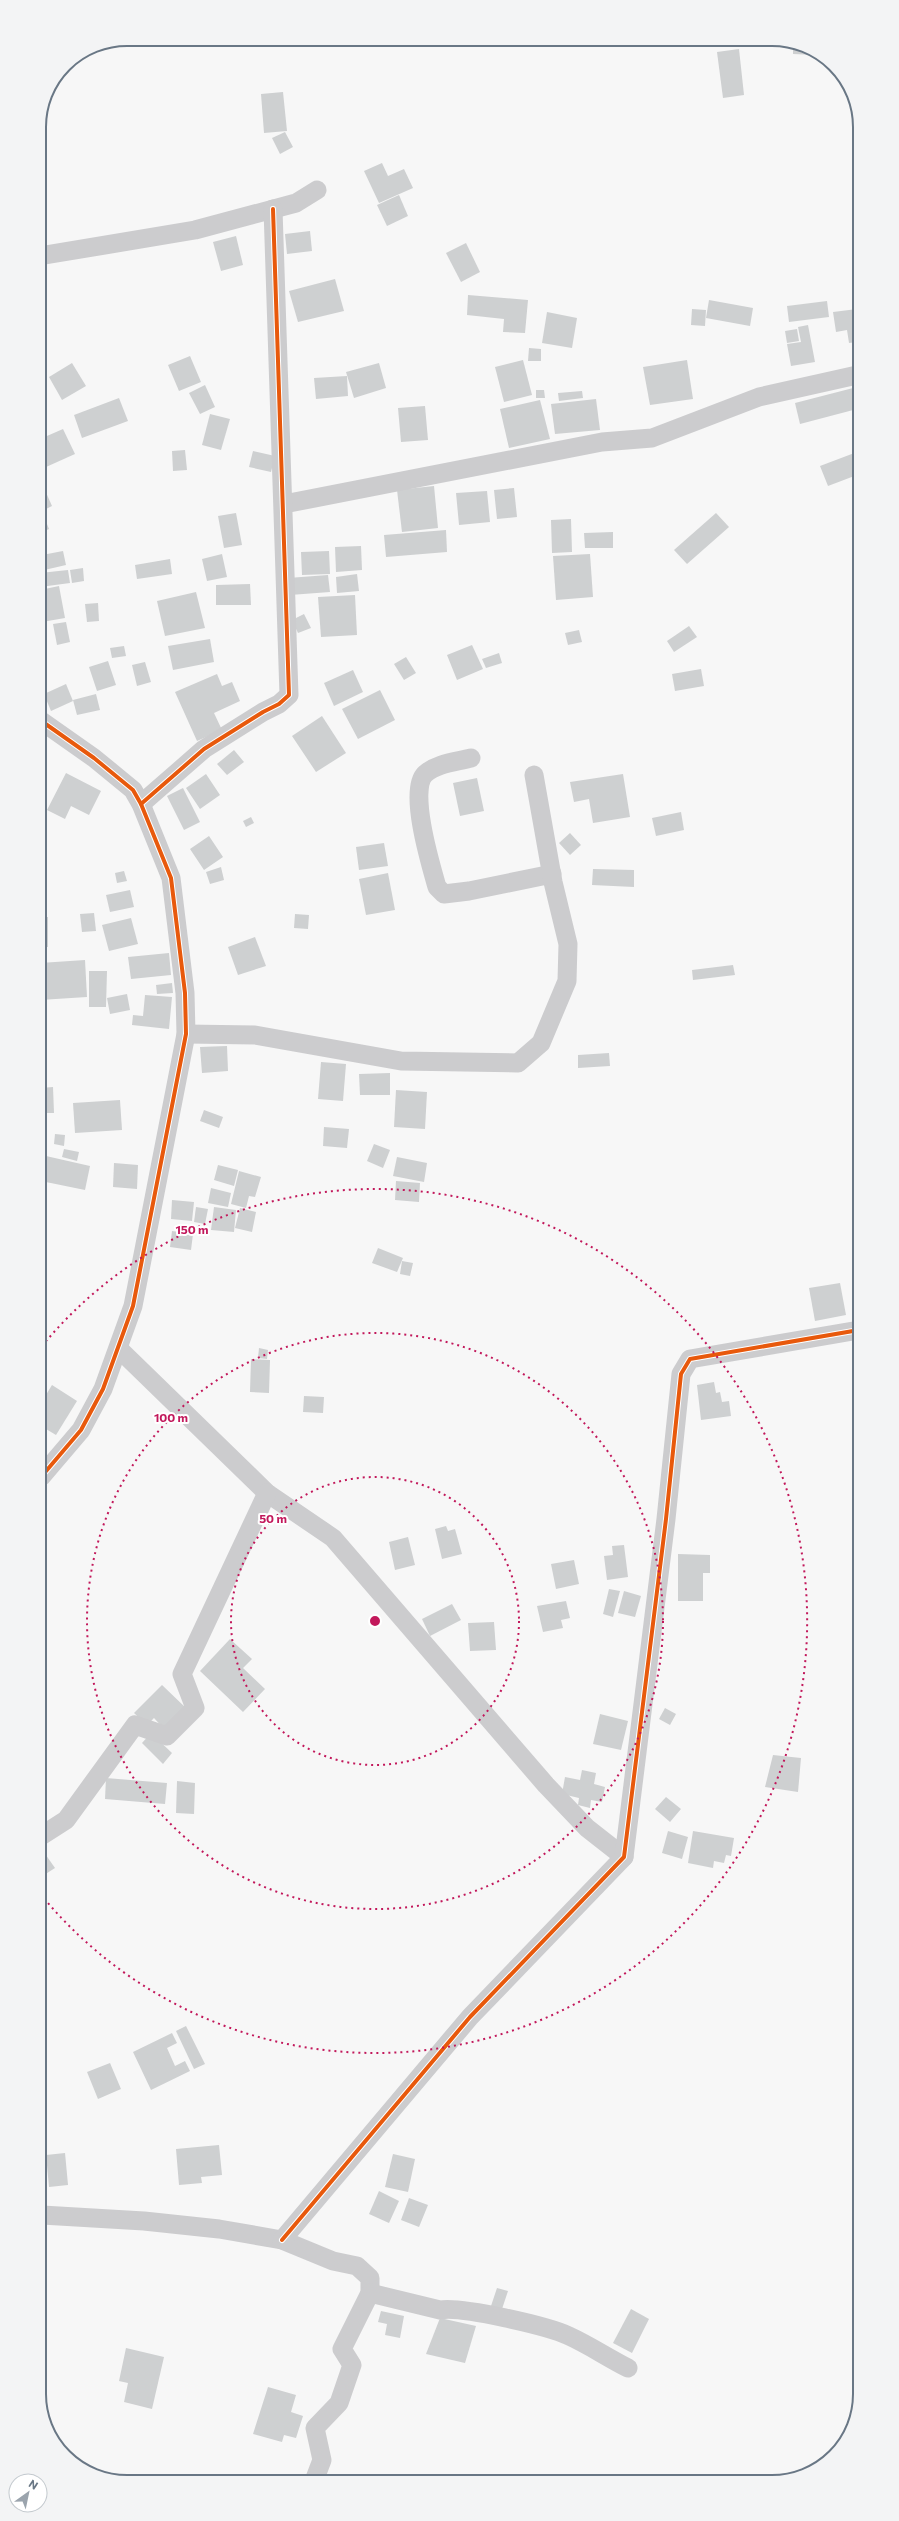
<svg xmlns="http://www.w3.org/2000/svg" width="899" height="2521" viewBox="0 0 899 2521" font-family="Commissioner,sans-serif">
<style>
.building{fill:#ced0d1}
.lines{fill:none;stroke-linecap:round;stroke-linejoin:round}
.minor{stroke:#ccccce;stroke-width:19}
.cycleway-casing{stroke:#fff;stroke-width:6}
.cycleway{stroke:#e8590c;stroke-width:4}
.ring{fill:none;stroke:#c2185b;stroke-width:2;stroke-dasharray:2 4}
.rim{fill:none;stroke:#697785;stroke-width:2}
.centre{fill:#c2185b;stroke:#fff;stroke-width:2}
.ring-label{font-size:12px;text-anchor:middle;font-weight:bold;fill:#c2185b;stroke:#fff;stroke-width:4;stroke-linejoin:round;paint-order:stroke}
</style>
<rect width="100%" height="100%" fill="#f7f7f7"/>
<g class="building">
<polygon points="793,46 817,55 816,55 793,54"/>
<polygon points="739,49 744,95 723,98 717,52"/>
<polygon points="283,92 287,131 264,133 261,94"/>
<polygon points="285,132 293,147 280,154 272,138"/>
<polygon points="382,163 388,176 404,169 413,188 379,203 364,171"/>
<polygon points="399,195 408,216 387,226 377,205"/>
<polygon points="310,231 312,251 287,254 285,234"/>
<polygon points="236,236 243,265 221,271 213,242"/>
<polygon points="466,243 480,272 461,282 446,253"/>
<polygon points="335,279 344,311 298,322 289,291"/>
<polygon points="468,295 528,300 525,333 503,332 504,319 467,315"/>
<polygon points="709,300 753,308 750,326 706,318"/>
<polygon points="827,301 829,317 789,322 787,306"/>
<polygon points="692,309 706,310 705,326 691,325"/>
<polygon points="857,309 857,342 849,343 847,330 836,332 833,312"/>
<polygon points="547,312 577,318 572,348 542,343"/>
<polygon points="808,325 815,362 791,366 787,344 801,342 798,327"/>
<polygon points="797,329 799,341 787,343 785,331"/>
<polygon points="529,348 541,349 541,361 528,361"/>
<polygon points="190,356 201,382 179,391 168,365"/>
<polygon points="523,360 532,395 504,402 495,367"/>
<polygon points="687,360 693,399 650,405 643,367"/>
<polygon points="72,363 86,386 62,400 49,377"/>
<polygon points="379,363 386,388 354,398 346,372"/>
<polygon points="347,376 348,396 316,399 314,378"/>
<polygon points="205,385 215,407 200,414 189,393"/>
<polygon points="857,387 857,409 800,424 795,403"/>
<polygon points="536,390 544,390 545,398 536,398"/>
<polygon points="582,391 583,398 559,401 558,393"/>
<polygon points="119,398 128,421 82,438 74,415"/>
<polygon points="596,399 600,430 555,434 551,404"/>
<polygon points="540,400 550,439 509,448 500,409"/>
<polygon points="425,406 428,440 401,442 398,408"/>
<polygon points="210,414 230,419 221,450 202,445"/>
<polygon points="63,429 75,454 46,467 40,453 40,439"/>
<polygon points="185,450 187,470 173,471 172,451"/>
<polygon points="253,451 275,456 271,472 249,467"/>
<polygon points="857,452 857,475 828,486 820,466"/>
<polygon points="40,459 44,470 40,472"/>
<polygon points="40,479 52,506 40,512"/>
<polygon points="434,486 438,528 402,532 397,490"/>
<polygon points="514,488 517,517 497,519 494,490"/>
<polygon points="487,491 490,522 459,525 456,493"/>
<polygon points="236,513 242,545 224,548 218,516"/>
<polygon points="716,513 729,527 687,564 674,550"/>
<polygon points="45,519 49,529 40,533 40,521"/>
<polygon points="571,519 572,552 552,553 551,520"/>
<polygon points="446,530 447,552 386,557 384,535"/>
<polygon points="613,532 613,548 585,548 584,533"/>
<polygon points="40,546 42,555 63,551 66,565 40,571"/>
<polygon points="361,546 362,570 336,572 335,547"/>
<polygon points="329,551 330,574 302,575 301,552"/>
<polygon points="222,554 227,577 207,581 202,559"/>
<polygon points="590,554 593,597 556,600 553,556"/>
<polygon points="170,559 172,574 137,579 135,565"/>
<polygon points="83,568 84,581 72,583 70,570"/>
<polygon points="68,570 70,583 40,587 40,573"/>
<polygon points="357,574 359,591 337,593 336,577"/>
<polygon points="328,575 330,592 290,595 288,578"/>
<polygon points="250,584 251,605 216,605 216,585"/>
<polygon points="59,586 65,618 42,622 40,590"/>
<polygon points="196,592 205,628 165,636 157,601"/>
<polygon points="355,595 357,635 321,637 318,597"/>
<polygon points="98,603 99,621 87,622 85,604"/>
<polygon points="304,614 311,628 298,633 292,620"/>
<polygon points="66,622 70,642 57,645 53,624"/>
<polygon points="689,626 697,637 674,652 667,641"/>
<polygon points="579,630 582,642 568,645 565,633"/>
<polygon points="210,639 214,662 173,670 168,646"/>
<polygon points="472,645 483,669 457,680 447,655"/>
<polygon points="124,646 126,656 112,658 110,648"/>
<polygon points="499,653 502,663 486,668 482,659"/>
<polygon points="406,657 416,673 404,680 394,664"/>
<polygon points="108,661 116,685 97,691 89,667"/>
<polygon points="145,662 151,682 137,686 132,665"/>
<polygon points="701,669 704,686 675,691 672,674"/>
<polygon points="353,670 363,692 334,706 324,683"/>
<polygon points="217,674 222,686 232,682 240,701 214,713 222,730 197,741 175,692"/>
<polygon points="66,684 73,701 51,711 44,694"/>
<polygon points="380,690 395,720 358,739 342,709"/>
<polygon points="96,694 100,710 77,715 73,700"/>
<polygon points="322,716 346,753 316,772 292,736"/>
<polygon points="234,750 244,762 227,775 217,764"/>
<polygon points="66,773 101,791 89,815 71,806 65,819 47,810"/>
<polygon points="206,774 220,795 200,809 186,788"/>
<polygon points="623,774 630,817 593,823 589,799 574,802 570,782"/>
<polygon points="477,778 484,811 460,816 453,783"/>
<polygon points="183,788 200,822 184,830 167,796"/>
<polygon points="681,812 684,830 656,836 652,818"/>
<polygon points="251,817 254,823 246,827 243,821"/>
<polygon points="570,833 581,845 570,855 559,843"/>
<polygon points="209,836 223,857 204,870 190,849"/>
<polygon points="384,843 388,866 359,870 356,847"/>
<polygon points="221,867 224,880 210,884 206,872"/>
<polygon points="593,869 634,870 634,887 592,885"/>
<polygon points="124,871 127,881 117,883 115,873"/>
<polygon points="388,873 395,910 366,915 359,879"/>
<polygon points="130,890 134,907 110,912 106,895"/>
<polygon points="94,913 96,931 82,932 80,914"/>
<polygon points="295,914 309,915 308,929 294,928"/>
<rect x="40" y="917" width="8" height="30"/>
<polygon points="131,918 138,944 109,951 102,925"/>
<polygon points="255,937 266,966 238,975 228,947"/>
<polygon points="169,953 171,975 131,979 128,957"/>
<polygon points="85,960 87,997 40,1000 40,963"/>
<polygon points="733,965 735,975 693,980 692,970"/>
<polygon points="89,971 107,971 106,1007 89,1007"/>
<polygon points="172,983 173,993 157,994 156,985"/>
<polygon points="127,994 130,1010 110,1014 107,998"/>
<polygon points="145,995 172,997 169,1029 132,1025 133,1015 143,1016"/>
<polygon points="227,1046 228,1071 202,1073 200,1047"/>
<polygon points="609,1053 610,1066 578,1068 578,1055"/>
<polygon points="321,1062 346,1064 343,1101 318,1099"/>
<polygon points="390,1073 390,1095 360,1095 359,1074"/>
<polygon points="53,1087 54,1113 40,1113 40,1088"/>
<polygon points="396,1090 427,1092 425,1129 394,1127"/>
<polygon points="120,1100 122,1130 75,1133 73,1103"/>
<polygon points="204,1110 223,1117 219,1128 200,1121"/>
<polygon points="324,1127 349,1129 347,1148 323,1146"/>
<polygon points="55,1134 65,1135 64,1146 54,1144"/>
<polygon points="374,1144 390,1150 383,1168 367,1161"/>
<polygon points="64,1149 79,1152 77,1161 62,1157"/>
<polygon points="46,1156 90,1166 85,1190 41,1181"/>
<polygon points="397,1157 427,1163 424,1182 393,1176"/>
<polygon points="114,1163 138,1165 137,1189 113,1187"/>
<polygon points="218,1165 238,1170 234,1186 214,1180"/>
<polygon points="239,1171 261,1177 255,1197 249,1196 246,1208 231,1204"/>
<polygon points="396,1181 420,1183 419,1202 395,1200"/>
<polygon points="211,1188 231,1193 228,1207 208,1203"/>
<polygon points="172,1200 194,1202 192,1221 171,1219"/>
<polygon points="196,1207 208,1209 205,1224 194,1222"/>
<polygon points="214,1207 236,1210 234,1232 211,1230"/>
<polygon points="240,1208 256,1212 252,1232 235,1228"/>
<polygon points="172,1231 193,1234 191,1250 170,1247"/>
<polygon points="378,1248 403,1258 397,1272 372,1263"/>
<polygon points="402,1261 413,1263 410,1276 400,1274"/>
<polygon points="840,1283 846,1315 815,1321 809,1288"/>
<polygon points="259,1348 268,1350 267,1359 258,1358"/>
<polygon points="251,1359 270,1360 269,1393 250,1392"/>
<polygon points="714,1382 716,1393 720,1392 722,1402 729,1401 731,1416 701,1420 697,1385"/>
<polygon points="52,1385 77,1401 56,1435 41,1426 41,1403"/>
<polygon points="304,1396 324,1397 323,1413 303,1412"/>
<polygon points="446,1526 448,1531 455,1529 462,1554 442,1559 435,1529"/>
<polygon points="408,1537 415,1565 395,1570 389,1542"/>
<polygon points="624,1545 628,1577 607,1580 604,1556 613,1555 612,1546"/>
<polygon points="678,1554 710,1555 710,1573 703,1573 703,1601 678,1601"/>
<polygon points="574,1560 579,1584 556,1589 551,1564"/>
<polygon points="609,1589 620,1591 613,1617 603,1614"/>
<polygon points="624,1591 641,1596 635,1617 618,1613"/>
<polygon points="566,1601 570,1618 561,1620 563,1628 543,1632 537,1606"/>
<polygon points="452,1604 461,1620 430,1636 422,1619"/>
<polygon points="494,1622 496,1650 470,1651 468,1623"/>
<polygon points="230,1639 252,1659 243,1668 265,1689 243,1712 200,1671"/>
<polygon points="162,1685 187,1709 166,1731 154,1718 147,1725 134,1713"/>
<polygon points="665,1708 676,1714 670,1725 659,1719"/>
<polygon points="600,1714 628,1721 621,1750 593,1744"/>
<polygon points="151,1733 172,1753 163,1764 142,1743"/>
<polygon points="773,1755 801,1758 798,1792 765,1787"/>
<polygon points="582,1770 596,1773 594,1784 605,1787 602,1802 591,1800 590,1808 578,1805 579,1798 562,1794 565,1777 580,1780"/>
<polygon points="106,1778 167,1783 165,1804 105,1799"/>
<polygon points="177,1781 195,1783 194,1814 176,1813"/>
<polygon points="666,1797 681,1809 670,1822 655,1809"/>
<polygon points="668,1831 688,1837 682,1859 662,1853"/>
<polygon points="693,1831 734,1838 731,1856 726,1855 724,1863 714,1861 713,1868 688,1863"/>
<polygon points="41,1848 55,1868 41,1877"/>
<polygon points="186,2026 205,2064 194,2069 176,2031"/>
<polygon points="172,2033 177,2043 167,2048 175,2066 185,2061 190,2071 151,2090 133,2052"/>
<polygon points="110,2063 121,2089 98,2099 87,2072"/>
<polygon points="219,2145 222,2175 201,2177 202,2183 179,2185 176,2149"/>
<polygon points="65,2153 68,2185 49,2187 46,2155"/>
<polygon points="393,2154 415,2159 408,2192 385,2187"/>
<polygon points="379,2191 399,2201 389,2223 369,2214"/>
<polygon points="409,2198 428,2205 419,2227 401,2220"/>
<polygon points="497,2288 508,2291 500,2315 489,2312"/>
<polygon points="631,2309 649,2319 632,2353 613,2343"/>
<polygon points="381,2311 404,2316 400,2338 385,2335 387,2324 378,2322"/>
<polygon points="440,2318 476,2326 465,2363 426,2354"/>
<polygon points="126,2348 164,2357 152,2409 124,2402 128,2383 119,2381"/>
<polygon points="268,2387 296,2395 291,2412 303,2416 296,2438 284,2435 282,2442 253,2434"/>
</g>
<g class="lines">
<g class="minor">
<polyline points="39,256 195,230 296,203 317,190"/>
<polyline points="284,504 602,442 652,438 759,397 857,375"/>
<polyline points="40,720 94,758 133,790 141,804 171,878 185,993 186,1034 133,1306 103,1389 81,1430 41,1477"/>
<path d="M471,758c-15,4 -34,5 -46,16 -17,16 6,92 12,113l7,7 25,-3 83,-17"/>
<polyline points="141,804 204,749 263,712 279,704 289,695 273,209"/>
<polyline points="186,1034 255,1035 401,1061 518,1063 541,1043 567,981 568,944 553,882 534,775"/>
<polyline points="119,1349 267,1493 333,1538 546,1785 587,1828 624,1857"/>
<polyline points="41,1836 66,1820 135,1725 167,1736 195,1708 182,1674 267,1493"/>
<polyline points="42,2215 144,2221 219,2229 282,2240 333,2261 357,2266 370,2278 370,2293 342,2349 352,2365 339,2403 315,2428 322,2460 314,2481"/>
<polyline points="282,2240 470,2017 624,1857 666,1519 681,1374 690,1359 859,1330"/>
<path d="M370,2293l70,17c21,-4 108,16 129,26 20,9 39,22 59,32"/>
</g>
<defs>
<g id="cycleway">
<polyline points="40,720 94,758 133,790 141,804 171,878 185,993 186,1034 133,1306 103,1389 81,1430 41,1477"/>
<polyline points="141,804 204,749 263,712 279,704 289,695 273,209"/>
<polyline points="282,2240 470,2017 624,1857 666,1519 681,1374 690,1359 859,1330"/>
</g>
</defs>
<use href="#cycleway" class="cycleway-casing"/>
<use href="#cycleway" class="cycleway"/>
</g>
<g class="ring">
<circle cx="375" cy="1621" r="144"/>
<circle cx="375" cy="1621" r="288"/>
<path d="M42 1346A432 432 0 1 1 42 1896"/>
</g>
<path d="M0 0H899V2521H0ZM127 46H772A81 81 0 0 1 853 127V2394A81 81 0 0 1 772 2475H127A81 81 0 0 1 46 2394V127A81 81 0 0 1 127 46Z" fill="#f3f4f5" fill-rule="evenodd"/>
<path class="rim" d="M127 46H772A81 81 0 0 1 853 127V2394A81 81 0 0 1 772 2475H127A81 81 0 0 1 46 2394V127A81 81 0 0 1 127 46Z"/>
<circle cx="375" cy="1621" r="6" class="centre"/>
<g class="ring-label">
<text x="192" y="1234">150 m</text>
<text x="171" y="1422">100 m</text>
<text x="273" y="1523">50 m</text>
</g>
<g transform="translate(28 2493) rotate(33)"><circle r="19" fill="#ffffff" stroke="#c3c9ce"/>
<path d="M0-3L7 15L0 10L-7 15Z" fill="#9ba4ad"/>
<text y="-6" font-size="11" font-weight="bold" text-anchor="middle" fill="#697785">N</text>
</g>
</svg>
